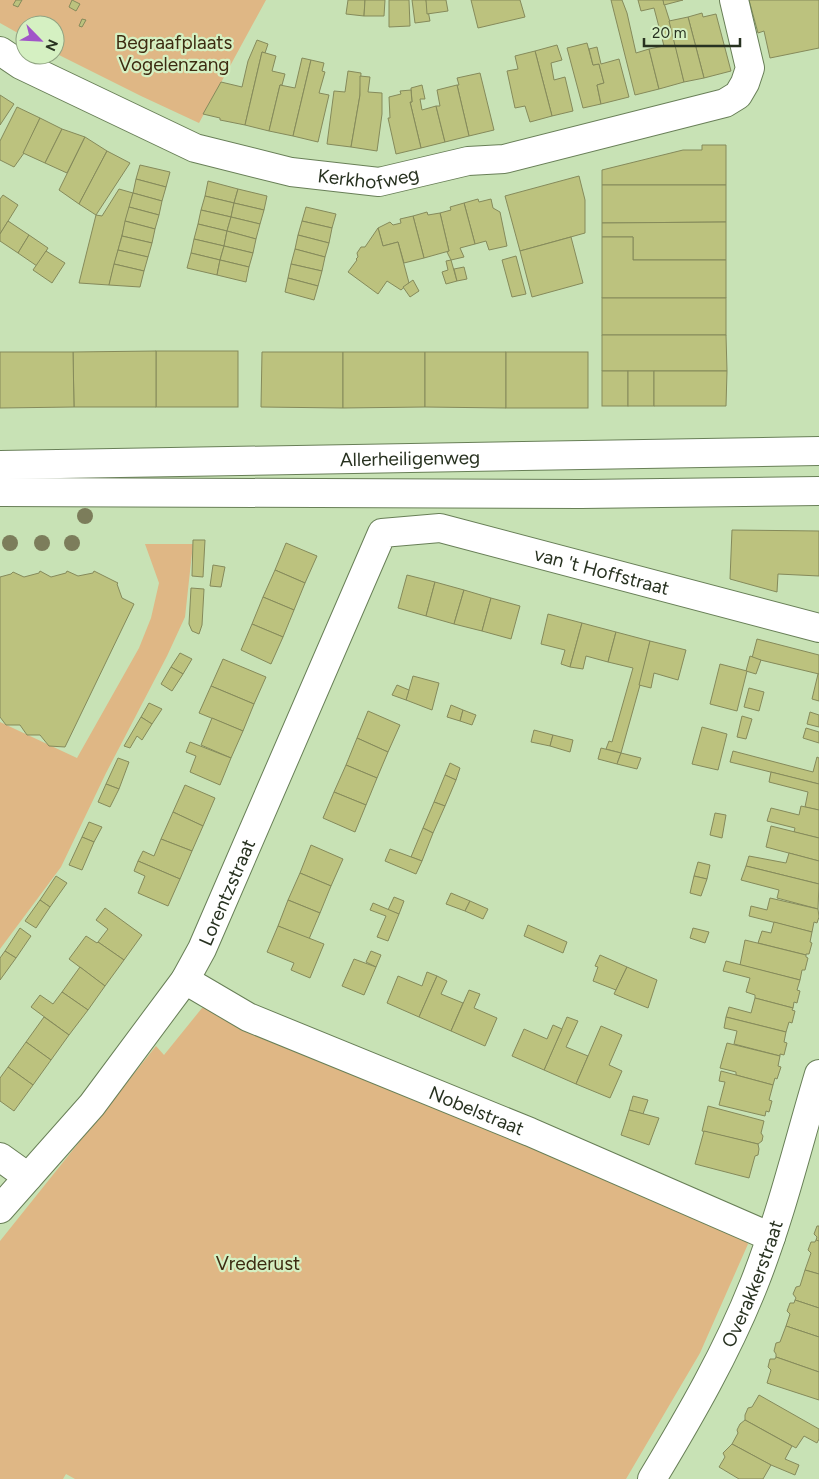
<svg xmlns="http://www.w3.org/2000/svg" width="819" height="1479" viewBox="0 0 819 1479" font-family="Figtree,sans-serif">
<style>
.green{fill:#dfb785}
.building{fill:#bcc27e;stroke:#858a5b}
.lines{fill:none;stroke-linecap:round;stroke-linejoin:round}
.minor-casing{stroke:#687f57;stroke-width:30}
.major-casing{stroke:#687f57;stroke-width:30}
.minor{stroke:#fff;stroke-width:28}
.major{stroke:#fff;stroke-width:28}
.tree{fill:#7c7d5b}
.labels{text-anchor:middle;dominant-baseline:central;stroke-width:4.5;stroke-linejoin:round;paint-order:stroke}
.park-label{font-size:19px;fill:#3d2b11;stroke:#d5f0c2}
.street-label{font-size:19px;fill:#283221;stroke:#d5f0c2}
</style>
<rect width="100%" height="100%" fill="#c8e2b5"/>
<g class="green">
<polygon points="0,0 266,0 199,123 141,96 55,53 55,25 25,25 25,37 0,23"/>
<polygon points="145,544 193,544 185,617 167,656 106,773 61,867 0,949 0,722 77,758 139,648 151,618 159,583"/>
<polygon points="202,1008 206,1008 361,1073 745,1240 748,1244 700,1353 626,1479 75,1479 66,1474 63,1479 0,1479 0,1241 156,1046 164,1055"/>
</g>
<g class="building">
<polygon points="16,0 22,0 18,7 13,5"/>
<polygon points="72,0 80,4 76,11 69,7"/>
<polygon points="348,0 365,0 364,16 346,14"/>
<polygon points="365,0 385,0 384,16 364,16"/>
<polygon points="389,0 409,0 410,26 389,27"/>
<polygon points="412,0 426,0 430,21 415,23"/>
<polygon points="426,0 446,0 448,11 427,14"/>
<polygon points="471,0 520,0 525,17 478,28"/>
<polygon points="611,0 622,0 627,13 636,53 649,49 659,89 635,95"/>
<polygon points="638,0 663,0 670,22 684,82 659,89 649,49 664,46 654,8 641,11"/>
<polygon points="663,0 683,0 664,5"/>
<polygon points="749,0 819,0 819,48 770,58 764,31 758,33"/>
<polygon points="702,13 703,17 716,14 731,71 704,78 688,17"/>
<polygon points="688,17 704,78 684,82 669,21"/>
<polygon points="82,19 86,20 82,27 79,26"/>
<polygon points="257,40 268,44 265,53 262,52 245,125 220,120 220,118 203,114 221,82 242,87 248,61"/>
<polygon points="587,43 593,65 599,64 604,83 597,85 601,104 583,108 567,48"/>
<polygon points="557,45 562,60 551,63 554,80 565,77 573,111 552,116 535,51"/>
<polygon points="597,47 601,64 619,59 629,97 601,104 597,85 604,83 599,64 593,65 589,49"/>
<polygon points="535,51 552,116 530,122 525,106 515,108 507,71 518,69 515,56"/>
<polygon points="262,52 276,56 272,71 285,74 282,85 280,85 269,131 245,125"/>
<polygon points="302,58 311,60 293,136 269,131 280,85 295,88"/>
<polygon points="311,60 324,63 322,71 325,72 319,93 329,95 318,142 293,136"/>
<polygon points="348,71 361,73 360,95 351,147 327,144 334,91 345,92"/>
<polygon points="480,73 494,130 469,136 457,85 459,85 457,78"/>
<polygon points="360,76 370,77 368,92 382,93 382,114 377,151 351,147 360,95"/>
<polygon points="422,85 425,99 420,99 422,110 436,106 445,142 421,148 410,102 412,102 411,88"/>
<polygon points="457,85 469,136 445,142 436,106 440,106 437,90"/>
<polygon points="411,90 412,102 410,102 421,148 396,154 388,118 390,118 389,97 401,94 400,91"/>
<polygon points="0,95 14,104 0,125"/>
<polygon points="17,107 40,118 24,153 14,167 0,160 0,141"/>
<polygon points="40,118 62,129 45,163 23,153"/>
<polygon points="62,129 85,137 67,173 45,163"/>
<polygon points="85,137 107,151 79,204 59,190"/>
<polygon points="702,145 726,145 726,185 602,185 602,170 683,150 702,150"/>
<polygon points="107,151 130,163 96,215 79,204"/>
<polygon points="140,165 170,172 166,187 136,179"/>
<polygon points="579,176 585,200 585,233 520,251 505,196"/>
<polygon points="136,179 166,187 162,201 133,193"/>
<polygon points="208,181 238,189 234,203 205,196"/>
<polygon points="602,185 726,185 726,222 602,223"/>
<polygon points="119,189 133,193 109,285 79,283 96,215 102,216"/>
<polygon points="238,189 267,196 264,210 234,203"/>
<polygon points="133,193 162,201 159,215 129,207"/>
<polygon points="3,195 18,205 0,234 0,199"/>
<polygon points="205,196 234,203 231,217 201,210"/>
<polygon points="478,199 479,202 491,199 493,208 500,212 507,246 489,250 486,241 475,244 464,203"/>
<polygon points="234,203 264,210 260,224 231,217"/>
<polygon points="464,203 475,244 460,248 464,257 451,260 447,252 449,251 440,213 451,210 450,207"/>
<polygon points="129,207 159,215 155,229 125,221"/>
<polygon points="306,207 336,214 332,228 302,221"/>
<polygon points="201,210 231,217 227,231 198,224"/>
<polygon points="427,212 428,215 440,213 449,251 424,258 413,216"/>
<polygon points="413,216 424,258 404,263 398,242 383,246 378,228 390,222 393,225 401,223 400,219"/>
<polygon points="231,217 260,224 256,239 227,231"/>
<polygon points="8,221 29,235 18,253 0,241 0,234"/>
<polygon points="125,221 155,229 152,243 122,236"/>
<polygon points="302,221 332,228 329,243 298,235"/>
<polygon points="726,222 726,260 633,260 633,237 602,237 602,223"/>
<polygon points="198,224 227,231 224,246 194,239"/>
<polygon points="378,228 383,246 398,242 409,283 401,290 387,281 378,294 348,272 357,260 356,259 358,257 357,253 361,247 365,247"/>
<polygon points="227,231 256,239 253,253 224,246"/>
<polygon points="29,235 48,248 37,266 18,253"/>
<polygon points="298,235 329,243 325,257 295,249"/>
<polygon points="122,236 152,243 148,257 118,250"/>
<polygon points="571,237 583,283 532,297 520,251"/>
<polygon points="602,237 633,237 633,260 726,260 726,298 602,298"/>
<polygon points="194,239 224,246 220,260 191,253"/>
<polygon points="224,246 253,253 249,267 220,260"/>
<polygon points="295,249 325,257 322,271 291,264"/>
<polygon points="118,250 148,257 144,271 114,264"/>
<polygon points="46,251 65,263 52,283 33,270"/>
<polygon points="191,253 220,260 217,275 187,268"/>
<polygon points="516,256 526,294 512,297 502,260"/>
<polygon points="220,260 249,267 246,282 217,275"/>
<polygon points="451,260 457,281 446,284 442,272 448,270 446,261"/>
<polygon points="114,264 144,271 140,287 109,285"/>
<polygon points="291,264 322,271 318,286 288,278"/>
<polygon points="464,267 467,279 457,281 454,269"/>
<polygon points="288,278 318,286 314,300 285,292"/>
<polygon points="413,280 419,291 410,297 403,287"/>
<rect x="602" y="298" width="124" height="37"/>
<polygon points="602,335 726,335 727,371 602,371"/>
<rect x="156" y="351" width="82" height="56"/>
<polygon points="156,351 156,407 74,407 73,352"/>
<polygon points="0,352 73,352 74,407 0,408"/>
<polygon points="262,352 343,352 343,408 261,407"/>
<polygon points="343,352 425,352 425,407 343,408"/>
<polygon points="425,352 506,352 506,408 425,407"/>
<rect x="506" y="352" width="82" height="56"/>
<rect x="602" y="371" width="26" height="35"/>
<rect x="628" y="371" width="26" height="35"/>
<polygon points="654,371 727,371 726,406 654,406"/>
<polygon points="732,530 819,531 819,576 778,574 777,592 730,579"/>
<polygon points="193,540 205,540 203,577 192,576"/>
<polygon points="286,543 317,556 305,583 275,570"/>
<polygon points="213,565 225,567 221,587 210,586"/>
<polygon points="275,570 305,583 294,610 263,597"/>
<polygon points="40,571 51,577 66,573 67,571 78,576 93,573 94,571 118,583 117,584 122,598 134,604 65,747 49,746 40,735 27,735 20,725 6,725 0,717 0,577 11,574 13,572 24,577 39,573"/>
<polygon points="407,575 435,582 426,616 398,608"/>
<polygon points="435,582 464,590 454,624 426,616"/>
<polygon points="191,588 204,589 202,625 199,634 192,631 189,624"/>
<polygon points="464,590 491,598 482,631 454,624"/>
<polygon points="263,597 294,610 283,637 252,624"/>
<polygon points="491,598 520,606 511,639 482,631"/>
<polygon points="548,614 582,623 570,667 561,664 565,650 541,644"/>
<polygon points="582,623 616,632 608,662 586,656 583,669 570,667"/>
<polygon points="252,624 283,637 271,664 241,650"/>
<polygon points="616,632 650,641 640,685 621,753 606,749 609,741 612,742 633,668 608,662"/>
<polygon points="757,639 819,655 819,674 752,658"/>
<polygon points="650,641 686,650 678,680 654,673 651,688 639,685"/>
<polygon points="180,653 192,659 183,674 171,667"/>
<polygon points="750,656 761,660 756,674 746,671"/>
<polygon points="223,659 266,677 254,704 211,686"/>
<polygon points="720,664 747,671 737,711 710,704"/>
<polygon points="171,667 183,674 172,691 161,684"/>
<polygon points="818,674 819,674 819,701 812,699"/>
<polygon points="413,676 439,683 432,710 406,700"/>
<polygon points="397,685 409,690 406,700 392,695"/>
<polygon points="211,686 254,704 243,731 199,713"/>
<polygon points="749,688 764,692 759,711 744,707"/>
<polygon points="149,703 162,709 152,724 141,717"/>
<polygon points="451,705 463,710 460,721 447,717"/>
<polygon points="463,710 476,715 472,725 460,721"/>
<polygon points="368,711 400,725 388,752 357,738"/>
<polygon points="810,712 819,715 819,727 807,724"/>
<polygon points="742,716 752,719 746,739 737,737"/>
<polygon points="141,717 152,724 142,740 137,736 130,748 124,746"/>
<polygon points="212,718 243,731 231,758 201,745"/>
<polygon points="702,727 727,734 718,770 692,764"/>
<polygon points="806,728 819,732 819,743 803,738"/>
<polygon points="534,730 553,735 550,746 531,742"/>
<polygon points="553,735 573,740 570,752 550,746"/>
<polygon points="357,738 388,752 377,778 346,765"/>
<polygon points="190,742 231,758 220,785 190,772 196,756 186,752"/>
<polygon points="601,748 621,753 617,764 598,759"/>
<polygon points="733,751 813,772 817,757 819,758 819,784 730,762"/>
<polygon points="621,753 641,758 637,769 617,764"/>
<polygon points="118,758 129,762 119,789 106,784"/>
<polygon points="450,763 460,768 456,780 445,775"/>
<polygon points="346,765 377,778 366,805 334,792"/>
<polygon points="771,772 819,784 819,810 805,807 808,792 769,782"/>
<polygon points="445,775 456,780 445,806 434,802"/>
<polygon points="106,784 119,789 110,807 98,802"/>
<polygon points="185,785 215,798 203,826 173,812"/>
<polygon points="334,792 366,805 355,832 323,818"/>
<polygon points="434,802 445,806 433,833 423,828"/>
<polygon points="801,806 819,810 819,838 794,832 795,828 767,821 771,808 799,815"/>
<polygon points="173,812 203,826 192,851 161,839"/>
<polygon points="715,813 726,815 722,838 710,835"/>
<polygon points="89,822 102,827 94,842 82,837"/>
<polygon points="771,826 819,838 819,861 766,847"/>
<polygon points="423,828 433,833 422,861 411,857"/>
<polygon points="82,837 94,842 82,870 69,865"/>
<polygon points="161,839 192,851 180,879 138,861 143,851 154,856"/>
<polygon points="311,845 343,859 331,886 300,873"/>
<polygon points="390,849 422,861 416,874 385,861"/>
<polygon points="789,853 819,861 819,884 746,866 749,856 786,863"/>
<polygon points="138,861 180,879 168,906 138,893 145,876 134,871"/>
<polygon points="698,862 710,865 707,879 694,876"/>
<polygon points="746,866 819,884 818,909 777,898 779,890 741,880"/>
<polygon points="300,873 331,886 320,913 288,900"/>
<polygon points="56,876 67,883 50,907 40,900"/>
<polygon points="694,876 707,879 701,896 690,893"/>
<polygon points="451,893 470,901 465,911 446,904"/>
<polygon points="394,897 404,901 399,914 388,910"/>
<polygon points="770,898 818,909 819,917 817,923 814,922 812,932 749,916 751,906 767,910"/>
<polygon points="40,900 50,907 36,928 25,921"/>
<polygon points="288,900 320,913 309,939 278,926"/>
<polygon points="470,901 488,909 483,919 465,911"/>
<polygon points="373,903 399,914 388,941 377,937 386,916 370,910"/>
<polygon points="105,908 142,935 124,960 98,942 108,929 96,920"/>
<polygon points="774,922 812,932 810,942 812,943 809,954 806,954 806,955 758,943 762,931 771,933"/>
<polygon points="528,925 567,942 563,953 524,936"/>
<polygon points="278,926 324,944 310,978 291,970 294,963 267,952"/>
<polygon points="20,928 31,936 16,958 5,951"/>
<polygon points="693,928 709,932 705,943 690,938"/>
<polygon points="86,936 97,943 98,942 124,960 105,986 69,959"/>
<polygon points="745,940 806,955 806,957 808,958 805,970 802,970 800,980 740,965"/>
<polygon points="5,951 16,958 0,980 0,958"/>
<polygon points="371,951 381,955 376,967 366,962"/>
<polygon points="600,955 627,967 616,990 593,981 598,967 595,966"/>
<polygon points="354,959 376,967 364,995 342,986"/>
<polygon points="726,961 800,980 797,990 800,991 797,1003 794,1002 793,1008 755,998 755,995 746,992 750,978 723,971"/>
<polygon points="80,967 105,986 88,1010 62,992"/>
<polygon points="627,967 657,980 648,1008 614,994"/>
<polygon points="427,972 437,976 419,1017 387,1003 398,976 422,986"/>
<polygon points="437,976 447,981 441,994 463,1003 451,1031 419,1017"/>
<polygon points="469,990 480,994 474,1008 497,1018 485,1046 451,1031"/>
<polygon points="62,992 88,1010 69,1035 31,1007 40,995 53,1004"/>
<polygon points="755,998 793,1008 792,1010 795,1011 792,1023 789,1022 786,1032 726,1017 729,1007 751,1013"/>
<polygon points="44,1017 69,1035 51,1060 26,1042"/>
<polygon points="567,1017 578,1021 566,1047 588,1056 576,1084 544,1070"/>
<polygon points="726,1017 786,1032 784,1042 787,1043 784,1055 780,1054 780,1056 734,1044 737,1031 724,1028"/>
<polygon points="553,1025 562,1029 544,1070 512,1056 524,1029 547,1039"/>
<polygon points="601,1026 622,1035 609,1065 622,1071 610,1098 576,1084"/>
<polygon points="26,1042 51,1060 33,1085 8,1067"/>
<polygon points="727,1043 780,1056 778,1066 781,1067 777,1079 775,1078 773,1085 736,1075 736,1072 720,1068"/>
<polygon points="8,1067 33,1085 14,1111 0,1101 0,1078"/>
<polygon points="721,1071 773,1085 769,1100 772,1101 769,1112 766,1111 765,1116 719,1105 725,1082 719,1081"/>
<polygon points="633,1096 648,1100 643,1114 629,1110"/>
<polygon points="708,1106 764,1121 761,1133 763,1136 762,1141 758,1144 702,1131"/>
<polygon points="629,1110 659,1118 649,1145 621,1135"/>
<polygon points="704,1131 758,1144 759,1149 758,1155 755,1156 749,1178 695,1164"/>
<polygon points="817,1226 819,1226 819,1241 816,1240 817,1237 814,1234"/>
<polygon points="816,1240 819,1241 819,1274 805,1270 811,1253 808,1250 811,1242 815,1242"/>
<polygon points="805,1270 819,1274 819,1308 795,1300 796,1298 793,1294 796,1287 800,1286"/>
<polygon points="795,1300 819,1308 819,1337 786,1326 790,1314 787,1311 790,1303 794,1303"/>
<polygon points="786,1326 819,1337 819,1372 776,1357 776,1354 774,1351 776,1343 780,1342"/>
<polygon points="776,1357 819,1372 819,1400 767,1383 771,1370 768,1367 770,1359 775,1359"/>
<polygon points="759,1395 819,1429 819,1439 817,1443 804,1436 796,1448 745,1420 745,1415 748,1408 752,1407"/>
<polygon points="745,1420 792,1446 785,1459 799,1465 795,1475 771,1465 732,1444 738,1433 737,1430 740,1424"/>
<polygon points="732,1444 771,1465 763,1479 739,1479 719,1467 725,1457 723,1453"/>
</g>
<g class="lines">
<defs>
<g id="minor">
<path id="s1" d="M0,51l21,14 174,83 96,24 88,10 89,-21 36,-2 221,-56 13,-8 7,-12 5,-15 -16,-68"/>
<path id="s2" d="M185,980l63,37 282,115 241,105"/>
<polyline points="0,1157 28,1177"/>
<path id="s3" d="M0,1209l92,-104 93,-125 17,-31 180,-416 58,-5 379,100"/>
<path id="s4" d="M652,1479c38,-63 75,-127 102,-195 27,-68 44,-140 65,-210"/>
</g>
<g id="major">
<path id="s5" d="M0,465l819,-14"/>
<polyline points="0,492 581,494 819,491"/>
</g>
</defs>
<use href="#minor" class="minor-casing"/>
<use href="#major" class="major-casing"/>
<use href="#minor" class="minor"/>
<use href="#major" class="major"/>
</g>
<g class="tree">
<circle cx="85" cy="516" r="8"/>
<circle cx="10" cy="543" r="8"/>
<circle cx="42" cy="543" r="8"/>
<circle cx="72" cy="543" r="8"/>
</g>
<g class="labels">
<g class="park-label">
<text x="174" y="42">Begraafplaats<tspan x="174" dy="22">Vogelenzang</tspan></text>
<text x="258" y="1263">Vrederust</text>
</g>
<g class="street-label">
<text stroke="none"><textPath href="#s1" startOffset="395">Kerkhofweg</textPath></text>
<text stroke="none"><textPath href="#s5" startOffset="410">Allerheiligenweg</textPath></text>
<text stroke="none"><textPath href="#s3" startOffset="1009">van 't Hoffstraat</textPath></text>
<text stroke="none"><textPath href="#s3" startOffset="392">Lorentzstraat</textPath></text>
<text stroke="none"><textPath href="#s2" startOffset="320">Nobelstraat</textPath></text>
<text stroke="none"><textPath href="#s4" startOffset="220">Overakkerstraat</textPath></text>
</g>
</g>
<g transform="translate(40 40) rotate(114)"><circle r="24" fill="#d5f0c2" stroke="#90a482"/>
<path d="M0-4L9 19L0 12L-9 19Z" fill="#a155c8"/>
<text y="-8" font-size="14" font-weight="bold" text-anchor="middle" fill="#283221">N</text>
</g>
<path d="M644 38v8h96v-8" fill="none" stroke="#283221" stroke-width="2.5"/>
<text x="652" y="38" font-size="15" fill="#283221" stroke="#d5f0c2" stroke-width="4" paint-order="stroke">20 m</text>
</svg>
